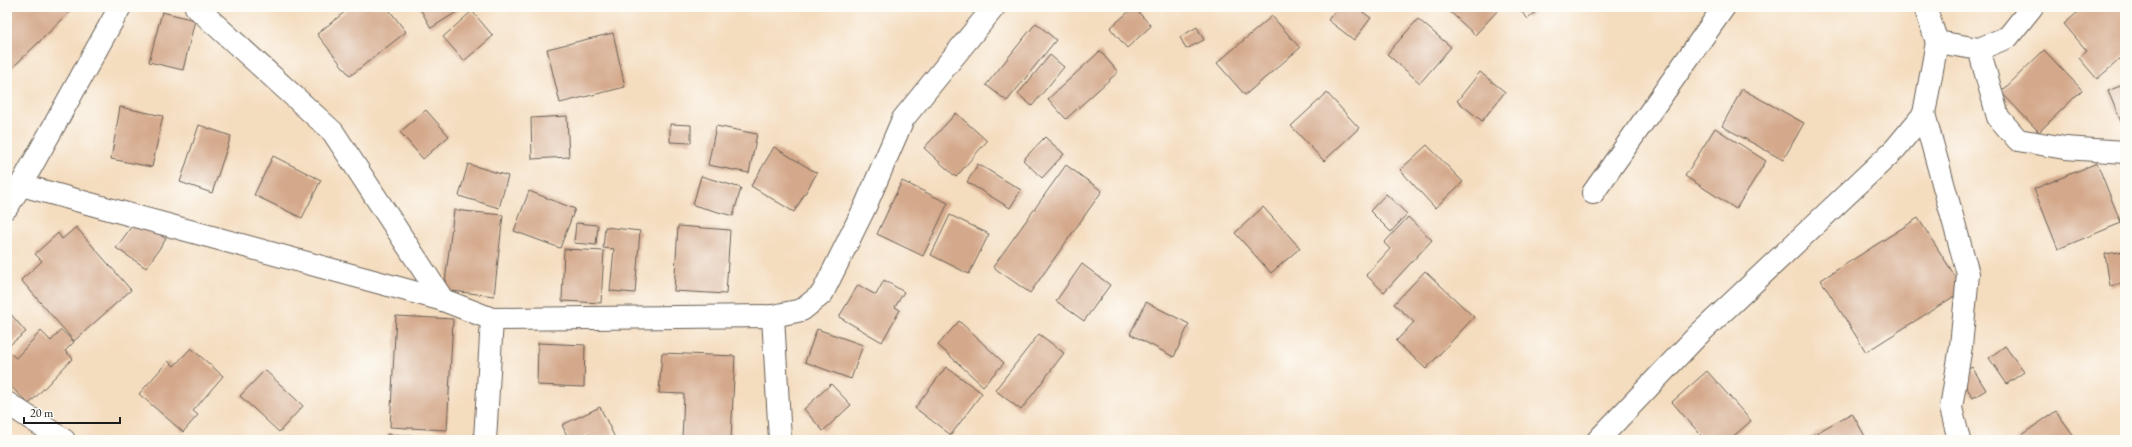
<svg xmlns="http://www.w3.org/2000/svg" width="2132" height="447" viewBox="0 0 2132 447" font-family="'EB Garamond',serif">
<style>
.building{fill:#d4a88a}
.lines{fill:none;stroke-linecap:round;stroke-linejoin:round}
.minor-casing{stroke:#685f55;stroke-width:24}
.minor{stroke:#fff;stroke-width:22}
</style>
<rect width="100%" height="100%" fill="#fdfcf7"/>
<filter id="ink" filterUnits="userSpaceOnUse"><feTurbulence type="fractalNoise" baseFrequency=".025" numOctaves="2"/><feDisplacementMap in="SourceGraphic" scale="8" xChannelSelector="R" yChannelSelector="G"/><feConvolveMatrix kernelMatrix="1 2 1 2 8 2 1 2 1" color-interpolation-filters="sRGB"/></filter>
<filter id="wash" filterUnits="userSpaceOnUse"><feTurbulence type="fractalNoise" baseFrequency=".012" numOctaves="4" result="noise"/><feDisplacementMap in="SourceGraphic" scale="16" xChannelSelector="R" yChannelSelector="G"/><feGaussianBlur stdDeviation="0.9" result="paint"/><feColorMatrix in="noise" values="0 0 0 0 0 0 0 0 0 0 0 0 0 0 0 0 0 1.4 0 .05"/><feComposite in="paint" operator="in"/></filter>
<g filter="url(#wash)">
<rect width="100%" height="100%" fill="#f4dcbe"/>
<g id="blocks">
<g class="building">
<polygon points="7,7 67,7 71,11 7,73"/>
<polygon points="351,7 387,7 406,32 350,76 317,34"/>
<polygon points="419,7 462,7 463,8 431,28"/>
<polygon points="1134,7 1151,26 1127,48 1110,28"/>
<polygon points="1338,7 1356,7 1371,18 1354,40 1328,20"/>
<polygon points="1445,7 1501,7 1475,35"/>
<polygon points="1517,7 1541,7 1528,19"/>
<polygon points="2084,7 2125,7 2125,55 2097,79 2079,58 2087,51 2064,24"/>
<polygon points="472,11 493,36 464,61 443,37"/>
<polygon points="162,12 195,20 183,70 149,62"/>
<polygon points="1272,16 1300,48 1245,95 1217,63"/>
<polygon points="1418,19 1451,47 1420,83 1387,54"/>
<polygon points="1036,23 1056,40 1007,101 986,85"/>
<polygon points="1197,27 1204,40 1186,49 1180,37"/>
<polygon points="613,33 625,87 560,103 547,49"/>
<polygon points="2044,50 2082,90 2039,132 2001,92"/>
<polygon points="1100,51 1118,72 1066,119 1048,99"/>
<polygon points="1050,55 1064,67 1032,106 1018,94"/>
<polygon points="1480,72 1505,92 1482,121 1457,101"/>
<polygon points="2125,84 2125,131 2108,91"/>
<polygon points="1742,89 1804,123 1783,160 1722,126"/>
<polygon points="1327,93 1359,128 1324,161 1291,126"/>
<polygon points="120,107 163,116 152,167 111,159"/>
<polygon points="426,110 449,136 423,159 400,132"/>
<polygon points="956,113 987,141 956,177 924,148"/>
<polygon points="567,116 569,157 532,159 531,118"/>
<polygon points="670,124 691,125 691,143 670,142"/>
<polygon points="199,125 231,136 212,193 180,182"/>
<polygon points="716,126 757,134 749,173 708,165"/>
<polygon points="1715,128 1766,161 1736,209 1685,176"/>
<polygon points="1045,137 1064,154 1042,178 1023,160"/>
<polygon points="1427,145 1463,182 1435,208 1400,170"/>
<polygon points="774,147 817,173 794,212 751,186"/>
<polygon points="273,156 321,180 302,218 254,195"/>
<polygon points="2097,163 2121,223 2058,249 2034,189"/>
<polygon points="468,164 508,176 499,208 459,196"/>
<polygon points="978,164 1021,190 1010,208 967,182"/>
<polygon points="1066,165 1102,191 1030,293 993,267"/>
<polygon points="701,176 741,188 733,216 693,205"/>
<polygon points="902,181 948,203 923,256 877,234"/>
<polygon points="529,191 575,209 560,248 514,231"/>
<polygon points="1386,194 1407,214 1391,232 1370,211"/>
<polygon points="1263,207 1300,248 1271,273 1235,233"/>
<polygon points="454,210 503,215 494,296 444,290"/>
<polygon points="950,215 989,234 969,274 931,255"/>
<polygon points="1408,217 1432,240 1384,292 1366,275 1390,249 1384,243"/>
<polygon points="1918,218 1964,290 1866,352 1821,280"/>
<polygon points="137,219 166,239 146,268 116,248"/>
<polygon points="576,223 598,225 596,245 574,243"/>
<polygon points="678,226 730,230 726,294 674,291"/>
<polygon points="76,227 131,290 74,341 21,280 42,261 35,254 58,233 62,239"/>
<polygon points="605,227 640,231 635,293 610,291 614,249 603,248"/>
<polygon points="564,249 604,251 601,303 562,301"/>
<polygon points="2125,251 2125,283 2110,286 2105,254"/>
<polygon points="1082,264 1110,285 1084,321 1056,301"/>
<polygon points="1425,271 1474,317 1426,369 1396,341 1414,322 1394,304"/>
<polygon points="884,280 904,292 895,307 900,310 882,342 839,317 858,285 876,295"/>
<polygon points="1146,302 1189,324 1174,357 1130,334"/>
<polygon points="9,312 26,332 7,347 7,315"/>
<polygon points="396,316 453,319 447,430 390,427"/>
<polygon points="959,321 1004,363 983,386 938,345"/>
<polygon points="817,329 863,345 851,379 805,362"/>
<polygon points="61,330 74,342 65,351 73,358 29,404 7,383 7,356 10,353 16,358 41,331 51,341"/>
<polygon points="1039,334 1064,353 1021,410 995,390"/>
<polygon points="538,343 585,345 584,387 537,385"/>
<polygon points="2005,346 2024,372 2007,384 1989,358"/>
<polygon points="191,348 223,376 193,411 198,415 183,432 139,394 168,361 174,366"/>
<polygon points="662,353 735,356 731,440 682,440 684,394 659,393"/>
<polygon points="946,367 982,393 951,435 915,408"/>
<polygon points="1972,367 1986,390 1973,398 1959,375"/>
<polygon points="265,370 303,406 279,432 240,396"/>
<polygon points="1707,371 1751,421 1729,440 1705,440 1672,402"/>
<polygon points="831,384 851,405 823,431 804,409"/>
<polygon points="600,407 616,440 591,440 589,434 577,440 569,440 562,425"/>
<polygon points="2056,411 2077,440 2014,440"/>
<polygon points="1852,413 1867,440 1811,440 1809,437"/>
<polygon points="387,434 439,437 439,440 387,440"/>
</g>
</g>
</g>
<g filter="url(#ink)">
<use href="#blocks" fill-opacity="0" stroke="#685f55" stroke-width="1"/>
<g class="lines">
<defs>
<g id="minor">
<polyline points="196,7 333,132 443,300 492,319 485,440"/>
<polyline points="1925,7 1937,42 1979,49 2008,37 2032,7"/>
<polyline points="1979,49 1998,117 2018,140 2065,148 2125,152"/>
<polyline points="1924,114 1968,274 1961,346 1951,408 1959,440"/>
<polyline points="21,185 443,300"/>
<polyline points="1593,193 1724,7"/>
<polyline points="7,207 21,185 120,7"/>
<polyline points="773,316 780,440"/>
<polyline points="492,319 773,316 802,310 822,294 865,207 903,119 994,7"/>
<polyline points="7,403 64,440"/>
<polyline points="1598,440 1697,336 1895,149 1924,114 1937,42"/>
</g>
</defs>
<use href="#minor" class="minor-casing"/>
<use href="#minor" class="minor"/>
</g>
</g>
<rect width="2132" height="447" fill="none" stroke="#fdfcf7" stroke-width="24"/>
<path d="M24 417v6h96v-6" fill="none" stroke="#1c1c1c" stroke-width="2"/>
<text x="30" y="417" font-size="12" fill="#1c1c1c" stroke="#fdfcf7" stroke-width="3" paint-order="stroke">20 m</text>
</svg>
